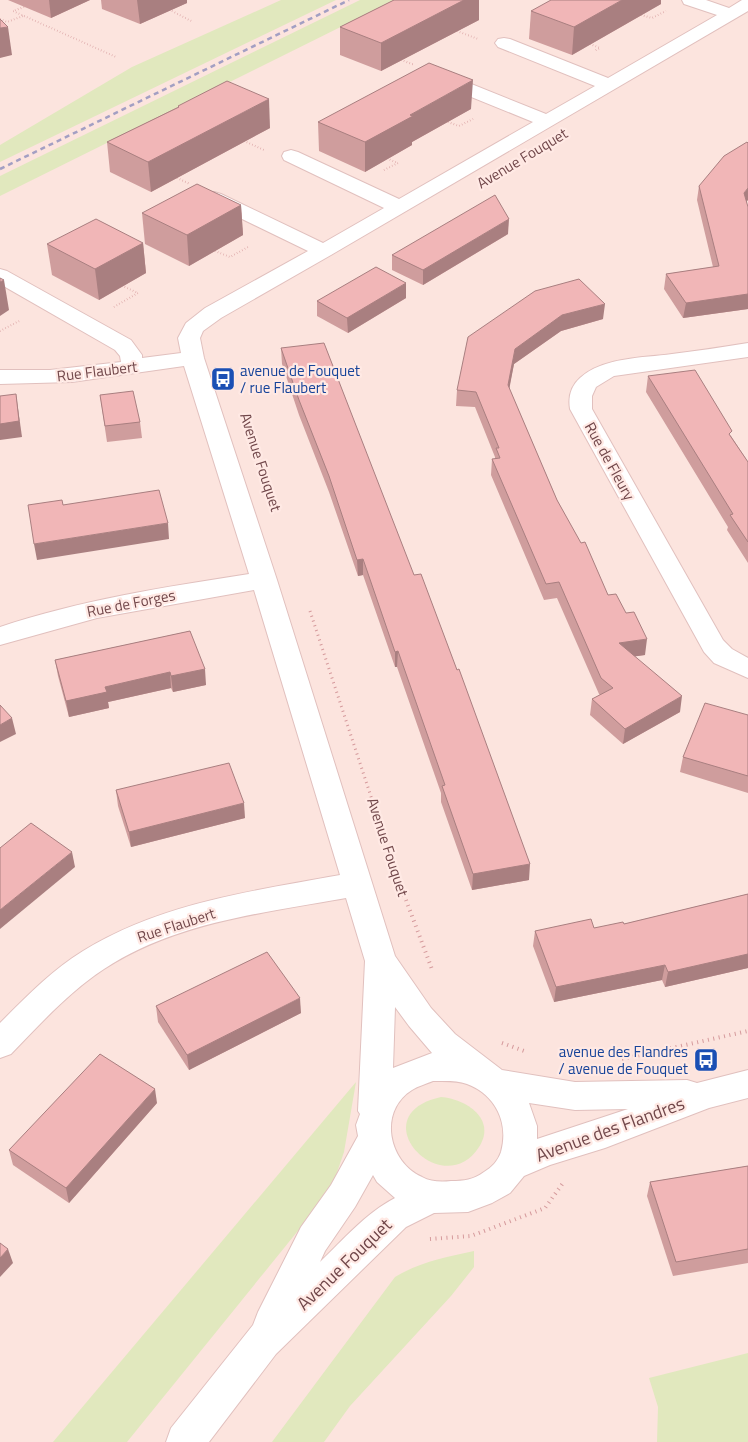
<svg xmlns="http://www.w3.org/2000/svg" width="748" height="1442" viewBox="0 0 748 1442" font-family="'Titillium Web',sans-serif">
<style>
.green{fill:#e1e8be}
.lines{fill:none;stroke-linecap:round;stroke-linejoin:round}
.minor-casing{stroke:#e1c0be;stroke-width:2}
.path-far2{stroke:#d59a9c;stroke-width:2;stroke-dasharray:0.5 2.5;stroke-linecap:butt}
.path-far1{stroke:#d59a9c;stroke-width:3;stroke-dasharray:1 4;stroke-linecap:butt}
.path{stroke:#d59a9c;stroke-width:4;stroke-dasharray:1 4.5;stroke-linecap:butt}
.minor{fill:#fff;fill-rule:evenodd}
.rail{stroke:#a39fc3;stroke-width:2.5;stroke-dasharray:5 4;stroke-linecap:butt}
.wall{fill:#cf9d9d}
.shaded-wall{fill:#a97f80}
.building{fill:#f1b6b7;stroke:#a97f80}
.labels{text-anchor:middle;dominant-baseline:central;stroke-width:4.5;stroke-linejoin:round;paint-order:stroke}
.street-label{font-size:15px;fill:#71474a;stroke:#ffe9e4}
.transit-label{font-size:15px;fill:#164399;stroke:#ffe9e4;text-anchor:start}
.near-street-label{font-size:18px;fill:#71474a;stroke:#ffe9e4}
</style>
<rect width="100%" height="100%" fill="#fce4de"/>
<g class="green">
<polygon points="281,0 336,0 0,162 0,145 132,67"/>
<polygon points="360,0 395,0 0,196 0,176"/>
<polygon points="356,1082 344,1152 331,1190 127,1442 53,1442"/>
<path d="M441,1097c25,2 56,22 38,50 -37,57 -120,-32 -38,-50z"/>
<path d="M474,1251v16l-23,29 -101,110 -26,36h-52l123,-165c25,-15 51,-20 79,-26z"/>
<polygon points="748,1353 748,1442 657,1442 658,1407 649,1378"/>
</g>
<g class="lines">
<defs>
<g id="minor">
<path d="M682,0h24l23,8 13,-8h6v11l-417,244 -110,63 -18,13 -3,7 4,20 73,222 118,376 36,52 24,26 47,36 73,12 112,-2 10,3 51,-13v28l-39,10 -104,40 -55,17 -26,11 -14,17 -18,10 -24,9 -34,1 -28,14 -130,127 -67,88h-43l5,-14 82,-103 5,-13 43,-85 30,-42 27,-49 -2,-11 4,-11 -2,-3 7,-150 -19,-63c-83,15 -170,24 -242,71 -35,23 -64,55 -93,85l-11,4v-35c26,-26 52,-53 83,-72 78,-48 169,-60 257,-76l-86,-285 -157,28 -97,27v-18c81,-27 165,-40 249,-53l-65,-208 -112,16 -72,2v-14h50l71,-8 -1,-6 -5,-6 -115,-66v-15l7,2 124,69 11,15v3l39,-5 -3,-15 8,-15 19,-15 103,-57 -101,-49 -3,-4 3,-4 7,-2 7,2 102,49 61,-35 -100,-48 -2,-4 2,-4 7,-2 7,2 101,47 134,-77 -101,-41 -3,-4 3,-4 6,-1 6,1 102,41 49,-28 -97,-39 -3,-4 3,-4 6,-1 6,1 98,39 109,-63 -33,-11zM395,1007l14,19 23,27 -39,15zM433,1081c11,0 24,-1 34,3 29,11 42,39 34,68 -3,9 -10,16 -17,20 -11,8 -20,9 -33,9 -10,1 -20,1 -29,-4 -34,-15 -44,-66 -10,-87 6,-4 14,-6 21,-9zM529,1103l46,7 53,-1 -91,30v-13zM373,1175l4,7 18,16c-29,15 -52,42 -75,64l5,-11 30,-44z"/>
<path d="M748,343v14l-134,19 -18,11 -4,9v13l131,231 9,9 16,9v20l-34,-15 -10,-11 -134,-243c-2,-12 1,-23 10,-31 23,-21 63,-20 92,-24 25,-3 51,-7 76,-11z"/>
</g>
</defs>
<use href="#minor" class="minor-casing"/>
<g class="path-far2">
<polyline points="24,7 13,11 116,57"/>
<polyline points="172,11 193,22"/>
<polyline points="641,15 652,18 666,11"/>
<polyline points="0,19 7,22 23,16"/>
<polyline points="457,31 478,39"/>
<polyline points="590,44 600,48 594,51"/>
<polyline points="401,60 415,65"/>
<polyline points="448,122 459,126 473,119"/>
<polyline points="244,141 264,150"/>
<polyline points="384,170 398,163 388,159"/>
<polyline points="177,178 190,184"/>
<polyline points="215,251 230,257 250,246"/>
<polyline points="114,307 138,293 123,286"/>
<polyline points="0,331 21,320"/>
</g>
<polyline class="path-far1" points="310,611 380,824"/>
<g class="path">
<polyline points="379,822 397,876 433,972"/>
<polyline points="502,1043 527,1052"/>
<polyline points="622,1059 748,1031"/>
<polyline points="430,1239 471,1236 545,1208 563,1183"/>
</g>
<use href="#minor" class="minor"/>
<polyline class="rail" points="0,169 349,0"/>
</g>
<g class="wall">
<polygon points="8,0 90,0 51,18"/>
<polygon points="101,0 187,0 187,3 140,24 102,9"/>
<polygon points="394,0 479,0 479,20 381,71 340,55 340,27"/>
<polygon points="661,4 572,55 529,39 531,11"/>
<polygon points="178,106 270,128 151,192 110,172 107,142 178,107"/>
<polygon points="471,109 412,142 412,145 365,172 319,151 318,122"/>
<polygon points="699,186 747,202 748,309 683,318 664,289 666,274 713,267 697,200"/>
<polygon points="241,205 243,235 189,266 145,244 142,213"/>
<polygon points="508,234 423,285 392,270 392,255"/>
<polygon points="143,243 146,273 99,300 52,275 47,244"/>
<polygon points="579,279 603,319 561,331 514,364 509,388 557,500 608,595 645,655 635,656 680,712 623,744 590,715 592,699 600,695 599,694 557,598 544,600 491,475 492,459 495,459 495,457 475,407 456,406 457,390"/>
<polygon points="406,298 348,333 317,316 317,301"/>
<polygon points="281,348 529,880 472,890 441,802 441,793 397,667 395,667 363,575 358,576 329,492 299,415 282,364"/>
<polygon points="648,376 731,436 748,462 748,563 727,530 728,527 646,392"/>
<polygon points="100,395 140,422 142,438 107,442"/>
<polygon points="190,631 206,685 173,692 171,688 108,702 109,708 69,717 58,676 55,660"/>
<polygon points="748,715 748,793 680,772 683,757"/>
<polygon points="116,790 245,818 131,847 118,806"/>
<polygon points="748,894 748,968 665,987 662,980 554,1002 533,946 535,931 594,928 624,924"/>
<polygon points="156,1006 301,1013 189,1070 158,1022"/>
<polygon points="157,1103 69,1203 13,1165 9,1150"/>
<polygon points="748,1166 748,1263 673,1276 647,1196 650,1182"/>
</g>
<g class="shaded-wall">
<polygon points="49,0 90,0 51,18"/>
<polygon points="137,0 187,0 187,3 140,24"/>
<polygon points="464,0 479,0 479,20 381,71 381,43"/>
<polygon points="622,0 661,0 661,4 572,55 574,27"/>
<polygon points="8,27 12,55 0,58 0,28"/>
<polygon points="473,80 471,109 412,142 412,145 365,172 365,142 410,115"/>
<polygon points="269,99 270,128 151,192 148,162"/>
<polygon points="748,188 748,200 742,208 744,193"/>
<polygon points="241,205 243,235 189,266 187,235"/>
<polygon points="509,219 508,234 423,285 423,270"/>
<polygon points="143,243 146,273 99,300 95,269"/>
<polygon points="4,280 9,310 0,316 0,282"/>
<polygon points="406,283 406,298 348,333 347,318"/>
<polygon points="748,294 748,309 683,318 686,303"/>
<polygon points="605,304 603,319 561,331 514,364 507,401 508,385 515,349 562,315"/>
<polygon points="16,394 22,437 0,440 0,424"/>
<polygon points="168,523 169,539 37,560 34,544"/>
<polygon points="363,559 363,575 358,576 357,560"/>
<polygon points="647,639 645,655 617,659 619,643"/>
<polygon points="398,651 397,667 395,667 395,652"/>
<polygon points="205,669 206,685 173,692 171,676"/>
<polygon points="170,672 171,688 108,702 109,708 69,717 66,701 105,687"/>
<polygon points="682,696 680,712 623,744 625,729"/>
<polygon points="12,718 16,734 0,742 0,725"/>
<polygon points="244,803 245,818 131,847 129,832"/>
<polygon points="72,852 75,867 0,929 0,910"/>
<polygon points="530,864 529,880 472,890 473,874"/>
<polygon points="748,954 748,968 665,987 668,972"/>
<polygon points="665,965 662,980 554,1002 556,987"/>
<polygon points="300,998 301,1013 189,1070 187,1055"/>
<polygon points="155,1089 157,1103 69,1203 66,1188"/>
<polygon points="8,1249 13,1263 0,1277 0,1258"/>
</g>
<g class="building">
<polygon points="394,0 464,0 381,43 340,27"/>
<polygon points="551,0 622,0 574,27 531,11"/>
<polygon points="0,19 8,27 0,28"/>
<polygon points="429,63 473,80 410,115 413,116 365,142 318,122"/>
<polygon points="227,81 269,99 148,162 107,142 179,107 178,106"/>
<polygon points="747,142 748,143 748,188 744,193 748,207 748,294 686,303 666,274 719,266 699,186 724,156"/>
<polygon points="197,184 241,205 187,235 142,213"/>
<polygon points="495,195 509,219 423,270 392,255"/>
<polygon points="96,219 143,243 95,269 47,244"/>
<polygon points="376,267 406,283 347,318 317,301"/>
<polygon points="0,278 4,280 0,282"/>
<polygon points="579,279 605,304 562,315 515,349 508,385 557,500 581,543 585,542 608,595 616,594 626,613 634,612 647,639 619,643 682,696 625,729 592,699 613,688 601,678 559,582 546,584 492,459 500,458 496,448 499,448 476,392 457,390 468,337 535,291"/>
<polygon points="324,343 414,575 421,574 457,670 459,669 530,864 473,874 442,786 445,785 398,651 395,652 363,559 357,560 329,476 299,400 281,348"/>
<polygon points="695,370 732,431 729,434 748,462 748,542 730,515 733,514 648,376"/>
<polygon points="133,391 140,422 105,426 100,395"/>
<polygon points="16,394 19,421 0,424 0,396"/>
<polygon points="159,490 168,523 34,544 28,505 62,500 63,505"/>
<polygon points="190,631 205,669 171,676 170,672 105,687 107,692 66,701 55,660"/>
<polygon points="705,703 748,715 748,776 683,757"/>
<polygon points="0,705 12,718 0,725"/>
<polygon points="229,763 244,803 129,832 116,790"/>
<polygon points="31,823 72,852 0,910 0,848"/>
<polygon points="748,894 748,954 668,972 665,965 556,987 535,931 591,919 594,928 623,922 624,924"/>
<polygon points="267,952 300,998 187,1055 156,1006"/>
<polygon points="100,1054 155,1089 66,1188 9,1150"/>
<polygon points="748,1166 748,1249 676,1262 650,1182"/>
<polygon points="0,1243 8,1249 0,1258"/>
</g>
<defs>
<symbol id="bus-square" viewBox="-11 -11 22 22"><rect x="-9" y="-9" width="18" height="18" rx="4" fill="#1a4fb4" stroke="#ffe9e4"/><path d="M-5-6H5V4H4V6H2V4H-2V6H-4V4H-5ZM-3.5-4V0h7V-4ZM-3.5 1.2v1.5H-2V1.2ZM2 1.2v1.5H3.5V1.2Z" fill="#fff"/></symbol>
</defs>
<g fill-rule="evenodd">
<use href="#bus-square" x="209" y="365" width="28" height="28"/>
<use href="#bus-square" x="692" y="1046" width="28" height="28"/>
</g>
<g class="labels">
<g class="street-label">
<text transform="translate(522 158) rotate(-31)">Avenue Fouquet</text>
<text transform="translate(97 371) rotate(-7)">Rue Flaubert</text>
<text transform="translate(610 461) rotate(61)">Rue de Fleury</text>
<text transform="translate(261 462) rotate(72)">Avenue Fouquet</text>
<text transform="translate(131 603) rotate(-11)">Rue de Forges</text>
<text transform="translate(388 847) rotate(72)">Avenue Fouquet</text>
<text transform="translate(176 925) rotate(-18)">Rue Flaubert</text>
</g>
<g class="transit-label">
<text x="240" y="370">avenue de Fouquet<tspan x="240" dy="17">/ rue Flaubert</tspan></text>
<text x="688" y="1051" text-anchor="end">avenue des Flandres<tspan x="688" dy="17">/ avenue de Fouquet</tspan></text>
</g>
<g class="near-street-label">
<text transform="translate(610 1129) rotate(-20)">Avenue des Flandres</text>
<text transform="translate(344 1264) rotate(-44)">Avenue Fouquet</text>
</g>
</g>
</svg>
